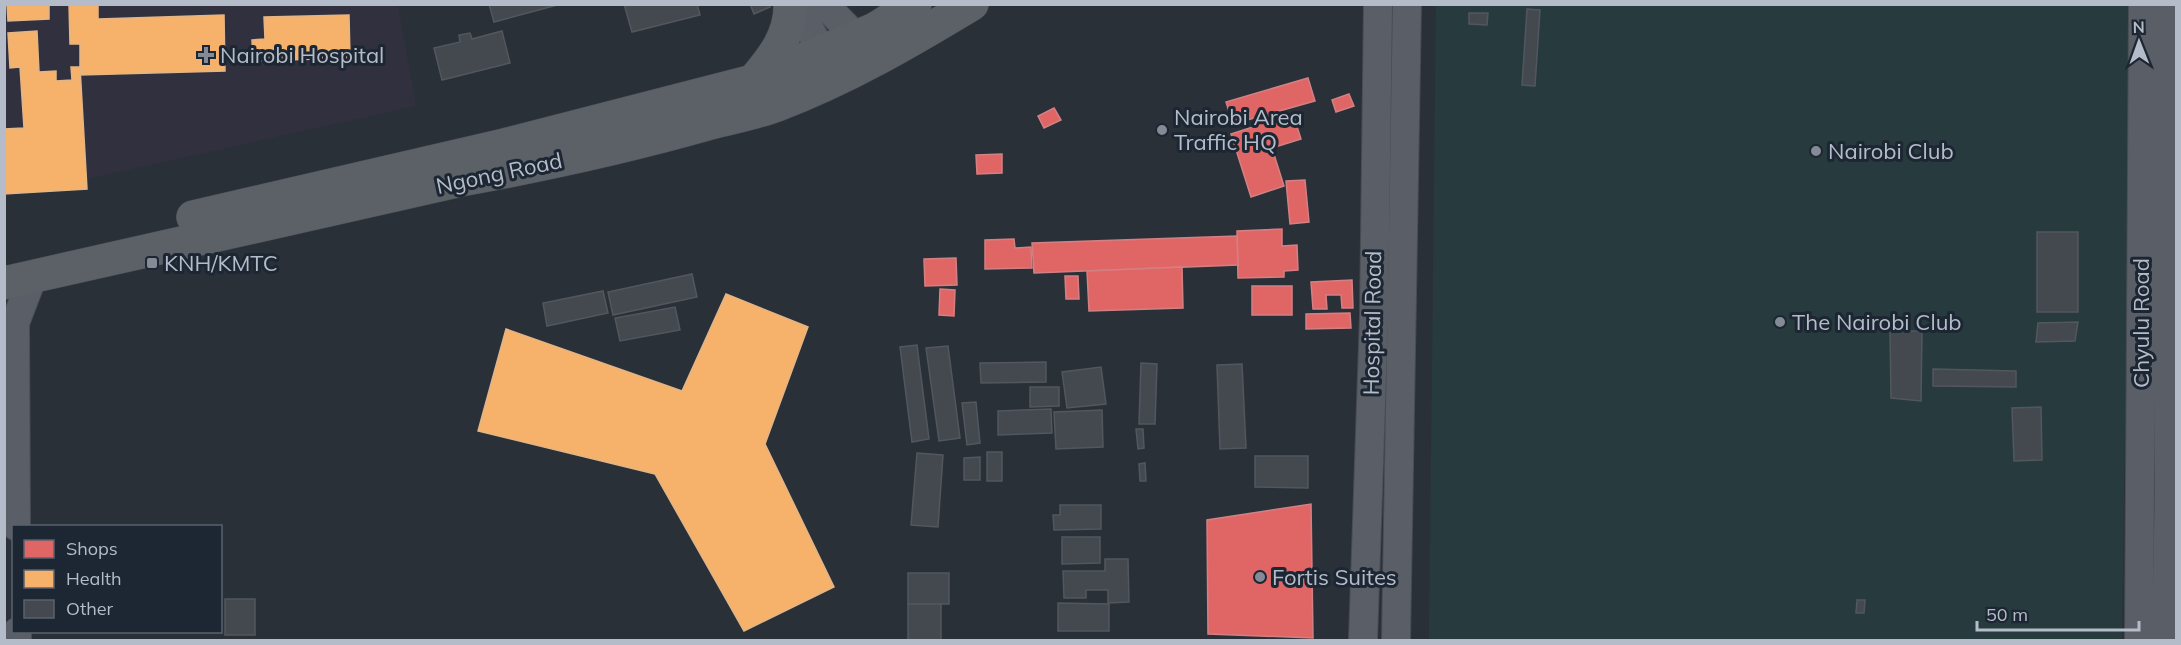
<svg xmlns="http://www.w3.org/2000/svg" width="2181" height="645" viewBox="0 0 2181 645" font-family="Mulish,sans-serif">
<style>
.medical{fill:#31303e}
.green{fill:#273a3e}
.shops{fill:#e06666;stroke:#d38084;stroke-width:1.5}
.health{fill:#f6b26b;stroke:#e2b587;stroke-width:1.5}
.building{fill:#444950;stroke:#52575f;stroke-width:1.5}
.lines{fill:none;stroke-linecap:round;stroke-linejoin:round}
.minor-casing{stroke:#484c53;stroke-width:30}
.major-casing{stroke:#484c55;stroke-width:34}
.minor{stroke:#5a5e66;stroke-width:28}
.major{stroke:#5c6168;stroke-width:33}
.poi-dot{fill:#848b96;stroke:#1d2633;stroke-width:2}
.labels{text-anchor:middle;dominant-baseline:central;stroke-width:6;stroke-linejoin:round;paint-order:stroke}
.poi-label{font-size:22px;fill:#b4bcc9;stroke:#1d2633;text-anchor:start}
.street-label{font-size:22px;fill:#b4bcc9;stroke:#1d2633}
</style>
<rect width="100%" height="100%" fill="#2a3038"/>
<polygon class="medical" points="4,5 398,5 416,106 5,197"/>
<polygon class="green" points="1436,5 2131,5 2122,640 1429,640"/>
<g class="shops">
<polygon points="1308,78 1315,101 1233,124 1226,102"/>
<polygon points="1349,94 1354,106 1336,112 1332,100"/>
<polygon points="1054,108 1061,120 1044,128 1038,116"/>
<polygon points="1272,114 1273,121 1293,114 1301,139 1272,148 1284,186 1251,197 1231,134 1259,125 1257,118"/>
<polygon points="1002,154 1002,173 977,174 976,155"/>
<polygon points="1305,180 1309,222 1290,224 1286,181"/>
<polygon points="1282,229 1282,246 1297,245 1298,270 1284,271 1284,277 1238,278 1237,231"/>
<polygon points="1237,236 1238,265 1034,273 1032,243"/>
<polygon points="1014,239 1015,248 1031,247 1032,268 985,269 985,240"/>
<polygon points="956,258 957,285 925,286 924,259"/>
<polygon points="1182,267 1183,308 1089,311 1087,271"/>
<polygon points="1065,276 1078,276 1079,299 1066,299"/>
<polygon points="1352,280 1353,308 1342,308 1341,295 1326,295 1327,309 1313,309 1311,282"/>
<rect x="1252" y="286" width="40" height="29"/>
<polygon points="940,289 955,290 954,316 939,315"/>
<polygon points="1350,313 1351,328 1306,329 1306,314"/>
<polygon points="1311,504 1313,638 1208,634 1207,520"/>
</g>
<g class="health">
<polygon points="7,4 49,4 49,19 8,21"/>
<polygon points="69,4 98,4 98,19 224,15 225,71 80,75 80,44 70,44"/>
<polygon points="349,15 350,58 253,61 252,40 265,39 264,17"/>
<polygon points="37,31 39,72 56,71 56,81 72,80 71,67 80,67 87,189 4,194 4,129 24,128 20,67 10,68 8,33"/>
<polygon points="726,294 808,327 765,444 834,587 744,631 655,474 478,431 506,329 682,391"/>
</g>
<g class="building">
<polygon points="489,4 561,4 494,22"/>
<polygon points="624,4 697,4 700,15 632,32"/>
<polygon points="750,4 769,4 770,7 754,14"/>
<polygon points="1527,9 1540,10 1535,86 1522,85"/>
<polygon points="1469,13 1488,13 1487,25 1469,24"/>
<polygon points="502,31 510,63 442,80 434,48 460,42 459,35 470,33 472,39"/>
<rect x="2037" y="232" width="41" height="80"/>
<polygon points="692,274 697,297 613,315 608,292"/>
<polygon points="603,291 608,313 547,326 543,303"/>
<polygon points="675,307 680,330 620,341 615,318"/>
<polygon points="2078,322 2075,341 2036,342 2038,323"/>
<polygon points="1890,331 1922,331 1921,401 1891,398"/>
<polygon points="917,345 929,439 912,442 900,347"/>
<polygon points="948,346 960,438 939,441 926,348"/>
<polygon points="1046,362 1046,382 981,383 980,363"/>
<polygon points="1141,363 1157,364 1155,424 1139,424"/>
<polygon points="1242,364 1246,448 1220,449 1217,365"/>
<polygon points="1101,367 1106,404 1067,408 1062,372"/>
<polygon points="1933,369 2016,371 2016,387 1933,386"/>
<polygon points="1030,387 1059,387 1059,406 1030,407"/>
<polygon points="976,402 980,443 967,445 962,403"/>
<polygon points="2041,407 2042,460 2014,461 2012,408"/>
<polygon points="1051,409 1052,433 998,435 998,411"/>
<polygon points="1102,410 1103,447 1056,449 1054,412"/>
<polygon points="1136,429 1143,429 1144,448 1138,449"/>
<rect x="987" y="452" width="15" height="29"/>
<polygon points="917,453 943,455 938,527 911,525"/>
<polygon points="1255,456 1308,456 1308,488 1255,487"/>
<polygon points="980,457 980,480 964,480 964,458"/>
<polygon points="1145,463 1146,481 1140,481 1139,464"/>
<polygon points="1060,505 1101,505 1101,529 1054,530 1053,515 1060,515"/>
<polygon points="1062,537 1100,537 1100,563 1062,564"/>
<polygon points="1105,559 1128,559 1129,602 1108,603 1108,590 1086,590 1086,598 1064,598 1063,571 1105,571"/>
<rect x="908" y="573" width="41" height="31"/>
<rect x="225" y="599" width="30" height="36"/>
<polygon points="1857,600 1865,600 1864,613 1856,613"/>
<polygon points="1058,603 1109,604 1109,631 1058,631"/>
<rect x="908" y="604" width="33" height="36"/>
</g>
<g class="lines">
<defs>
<g id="minor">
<polyline points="796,4 822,52 828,72"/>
<polyline points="824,4 855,36 865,57"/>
<polyline points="16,526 15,323 33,276"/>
<polyline points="17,632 17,640"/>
<polyline points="1363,640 1374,316 1378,4"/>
<polyline points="1396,640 1407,4"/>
<polyline points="2139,640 2143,4"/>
<polyline points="2166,640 2169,489 2166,207 2168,4"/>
</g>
<g id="major">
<path d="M754,80c19,-22 37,-45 36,-76"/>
<polyline points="193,217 504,145 753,81 875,29 915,4"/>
<path d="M4,283l462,-104c83,-15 164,-33 245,-56 22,-6 45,-10 66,-18 69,-26 132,-63 195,-101"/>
</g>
</defs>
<use href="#minor" class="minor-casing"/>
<use href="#major" class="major-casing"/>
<use href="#minor" class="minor"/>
<use href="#major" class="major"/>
</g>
<g class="poi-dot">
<path d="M203 46h6v6h6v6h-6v6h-6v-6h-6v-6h6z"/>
<circle cx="1162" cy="130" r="6"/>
<circle cx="1816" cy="151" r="6"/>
<rect x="146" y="257" width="12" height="12" rx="3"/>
<circle cx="1780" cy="322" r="6"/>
<circle cx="1260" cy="577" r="6"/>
</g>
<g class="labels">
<g class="poi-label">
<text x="220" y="55">Nairobi Hospital</text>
<text x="1174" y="117">Nairobi Area<tspan x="1174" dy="25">Traffic HQ</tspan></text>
<text x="1828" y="151">Nairobi Club</text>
<text x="164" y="263">KNH/KMTC</text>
<text x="1792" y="322">The Nairobi Club</text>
<text x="1272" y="577">Fortis Suites</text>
</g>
<g class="street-label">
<text transform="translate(499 173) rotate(-12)">Ngong Road</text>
<text transform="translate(1372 323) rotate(-89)">Hospital Road</text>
<text transform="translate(2141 323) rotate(-90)">Chyulu Road</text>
</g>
</g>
<rect width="2181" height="645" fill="none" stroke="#b4bcc9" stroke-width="12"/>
<rect x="12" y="525" width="210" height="108" fill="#1d2633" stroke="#59626f" stroke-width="1.5"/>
<rect x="24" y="540" width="30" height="18" fill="#e06666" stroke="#59626f" stroke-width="1.5"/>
<text x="66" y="555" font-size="18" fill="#b4bcc9">Shops</text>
<rect x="24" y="570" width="30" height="18" fill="#f6b26b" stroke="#59626f" stroke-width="1.5"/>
<text x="66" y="585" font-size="18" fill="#b4bcc9">Health</text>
<rect x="24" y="600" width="30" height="18" fill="#444950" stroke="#59626f" stroke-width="1.5"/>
<text x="66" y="615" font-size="18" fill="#b4bcc9">Other</text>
<g transform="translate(2139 42) rotate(359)" stroke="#1d2633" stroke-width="4.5" paint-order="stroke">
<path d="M0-4.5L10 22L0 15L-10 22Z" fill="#b4bcc9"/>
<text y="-9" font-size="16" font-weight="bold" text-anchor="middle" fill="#b4bcc9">N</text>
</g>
<path d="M1977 621v9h162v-9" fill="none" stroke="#b4bcc9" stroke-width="3"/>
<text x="1986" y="621" font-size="18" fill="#b4bcc9" stroke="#1d2633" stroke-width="4.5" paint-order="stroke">50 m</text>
</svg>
